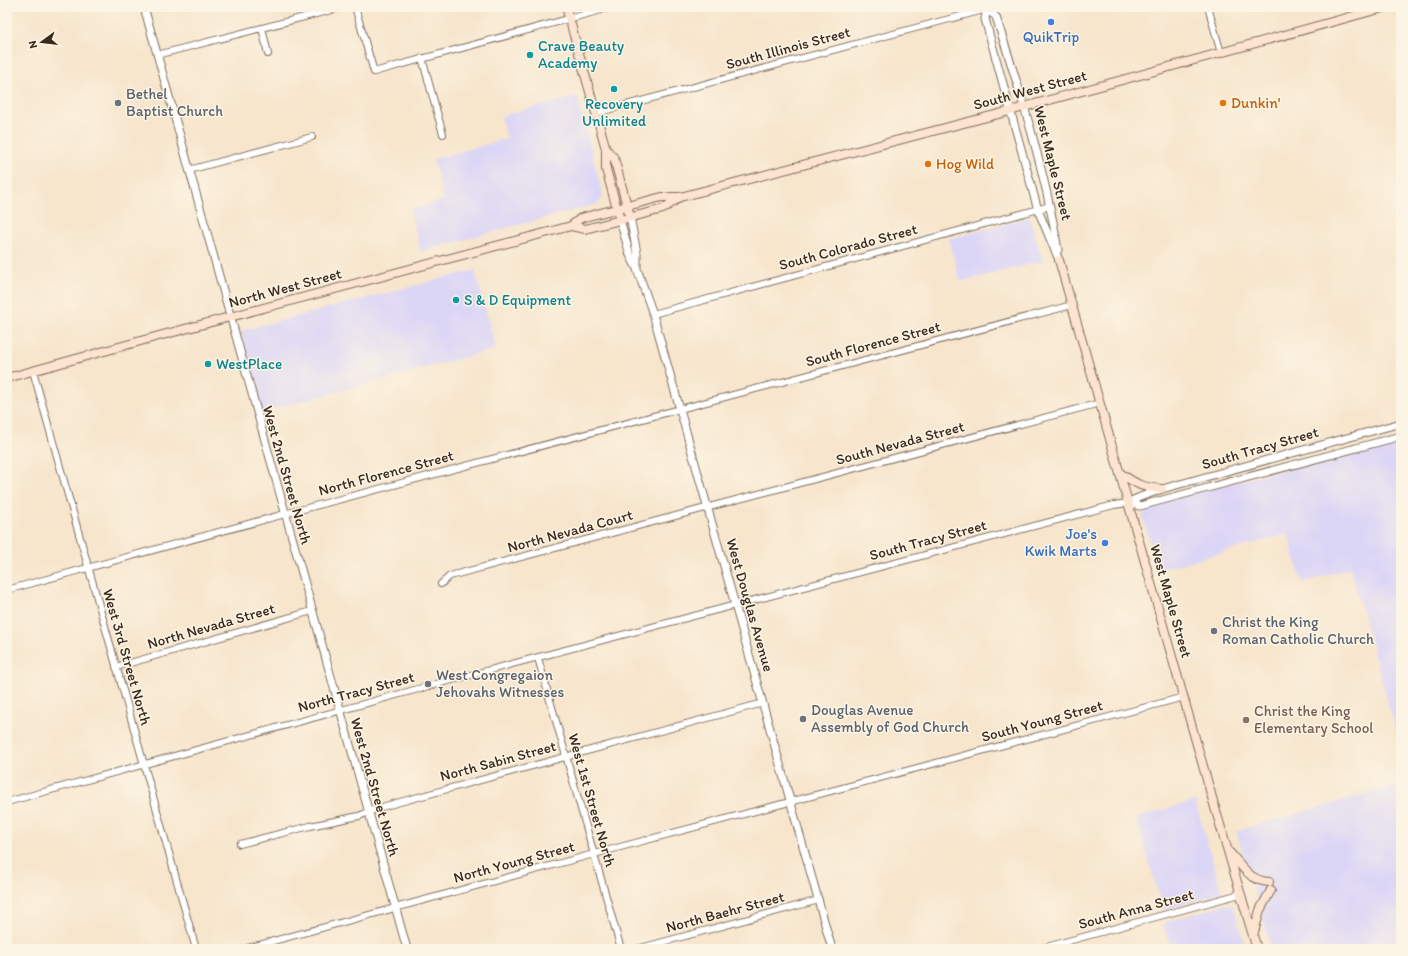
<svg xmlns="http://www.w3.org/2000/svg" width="1408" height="956" viewBox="0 0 1408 956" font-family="Itim,sans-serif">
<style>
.built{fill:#dcd6f6}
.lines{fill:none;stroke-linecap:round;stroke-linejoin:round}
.minor-casing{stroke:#7d6b5b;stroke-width:8}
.tertiary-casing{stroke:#7d6b5b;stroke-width:9}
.secondary-casing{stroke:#7d6b5b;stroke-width:10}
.minor{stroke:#fff;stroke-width:6}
.tertiary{stroke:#fff;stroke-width:7}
.secondary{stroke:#fde4d1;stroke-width:8}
.shop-dot{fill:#3f7fe0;stroke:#fcf5e5;stroke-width:1.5}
.culture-dot{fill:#0f9aa8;stroke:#fcf5e5;stroke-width:1.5}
.worship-dot{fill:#6b7280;stroke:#fcf5e5;stroke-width:1.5}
.food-dot{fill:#e8710a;stroke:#fcf5e5;stroke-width:1.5}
.education-dot{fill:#8d6e63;stroke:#fcf5e5;stroke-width:1.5}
.labels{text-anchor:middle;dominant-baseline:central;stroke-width:3;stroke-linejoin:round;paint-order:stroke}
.shop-label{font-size:15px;fill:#366cbe;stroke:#fcf5e5}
.culture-label{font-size:15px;fill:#0d838f;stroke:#fcf5e5;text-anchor:start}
.street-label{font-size:15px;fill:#3b2a1e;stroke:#fcf5e5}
.worship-label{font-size:15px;fill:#5b616d;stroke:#fcf5e5;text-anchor:start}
.food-label{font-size:15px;fill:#c56008;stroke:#fcf5e5;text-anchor:start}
.education-label{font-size:15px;fill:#785e54;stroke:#fcf5e5;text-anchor:start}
</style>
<rect width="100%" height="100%" fill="#fcf5e5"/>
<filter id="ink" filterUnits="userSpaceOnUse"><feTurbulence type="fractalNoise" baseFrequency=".025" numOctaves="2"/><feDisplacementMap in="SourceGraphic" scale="8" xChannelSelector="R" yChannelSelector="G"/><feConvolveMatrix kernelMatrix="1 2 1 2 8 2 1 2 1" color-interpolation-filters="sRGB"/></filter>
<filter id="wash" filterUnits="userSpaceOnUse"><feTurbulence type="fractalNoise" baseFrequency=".012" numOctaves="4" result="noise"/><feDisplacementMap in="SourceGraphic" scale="16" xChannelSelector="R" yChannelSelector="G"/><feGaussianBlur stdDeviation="0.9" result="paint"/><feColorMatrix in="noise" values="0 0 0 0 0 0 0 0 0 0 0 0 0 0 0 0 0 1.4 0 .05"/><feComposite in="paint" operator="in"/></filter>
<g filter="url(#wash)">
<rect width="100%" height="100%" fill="#f7e5cc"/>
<g class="built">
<polygon points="577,96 603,197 597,204 421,251 410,210 444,200 433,159 507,139 501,116"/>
<polygon points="1029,217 1043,261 960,282 949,239"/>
<polygon points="475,270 496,349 261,412 240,331"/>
<polygon points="1401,439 1401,749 1350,568 1302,583 1288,534 1158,570 1143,517 1144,510 1148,505"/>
<polygon points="1401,784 1401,949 1272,949 1236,831"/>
<polygon points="1195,801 1222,893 1163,910 1136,818"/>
<polygon points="1225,904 1230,905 1234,908 1246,949 1171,949 1163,923"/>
</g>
</g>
<g filter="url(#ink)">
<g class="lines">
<defs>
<g id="minor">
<polyline points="355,7 374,72 612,7"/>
<polyline points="1208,7 1221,53"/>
<polyline points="262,28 268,54"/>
<polyline points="157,55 343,7"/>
<polyline points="422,58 443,134"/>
<polyline points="596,113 987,9"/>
<polyline points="189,170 312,137"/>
<polyline points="653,314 1050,206"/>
<polyline points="33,371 196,949"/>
<polyline points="441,584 450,576 1100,403"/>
<polyline points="7,590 292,512 1072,305"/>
<polyline points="538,658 621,949"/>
<polyline points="116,667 312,611"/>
<polyline points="7,802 429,686 1114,505 1128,503"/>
<polyline points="240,844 310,826 359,816 378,808 763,703"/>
<polyline points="244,949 594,854 1184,697"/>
<polyline points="637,949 819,900"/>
<polyline points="1039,949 1240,894"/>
</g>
<g id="tertiary">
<polyline points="144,7 407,949"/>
<polyline points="987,7 985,19 1038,210 1059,260"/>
<path d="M987,9l9,8c25,77 49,153 62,233"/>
<polyline points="630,217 637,253 637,266"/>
<polyline points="620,220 630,255 637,269 653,314 832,949"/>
<path d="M1128,503c11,-7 22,-9 34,-14l239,-66"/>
<polyline points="1128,503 1140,506 1401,436"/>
</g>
<g id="secondary">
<polyline points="566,7 606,149 606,169 620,220"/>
<polyline points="606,149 614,158 630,217"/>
<polyline points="571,226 585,229 663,209 680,197"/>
<polyline points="1059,260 1213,801 1257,949"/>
<polyline points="7,378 155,337 571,226 581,218 662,197 680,197 1010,111 1386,7"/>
<path d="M1120,473c18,12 20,14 42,16"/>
<path d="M1230,853c12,13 20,28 39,29"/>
<polyline points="1253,936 1260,910 1271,890"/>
</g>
</defs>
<use href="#minor" class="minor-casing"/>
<use href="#tertiary" class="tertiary-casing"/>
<use href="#secondary" class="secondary-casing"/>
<use href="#minor" class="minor"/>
<use href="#tertiary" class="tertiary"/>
<use href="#secondary" class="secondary"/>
</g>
</g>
<g class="shop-dot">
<circle cx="1051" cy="22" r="4"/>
<circle cx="1105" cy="543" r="4"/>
</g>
<g class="culture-dot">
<circle cx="530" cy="55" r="4"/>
<circle cx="614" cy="89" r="4"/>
<circle cx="456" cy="300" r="4"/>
<circle cx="208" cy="364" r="4"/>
</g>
<g class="worship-dot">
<circle cx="118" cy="103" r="4"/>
<circle cx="1214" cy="631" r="4"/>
<circle cx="428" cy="684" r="4"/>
<circle cx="803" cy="719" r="4"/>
</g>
<g class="food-dot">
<circle cx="1223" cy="103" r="4"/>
<circle cx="928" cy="164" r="4"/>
</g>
<circle class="education-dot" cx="1246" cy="720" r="4"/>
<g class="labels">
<g class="shop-label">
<text x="1051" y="37">QuikTrip</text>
<text x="1097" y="534" text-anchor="end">Joe's<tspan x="1097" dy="17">Kwik Marts</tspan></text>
</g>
<g class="culture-label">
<text x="538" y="46">Crave Beauty<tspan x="538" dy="17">Academy</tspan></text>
<text x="614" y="104" text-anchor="middle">Recovery<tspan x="614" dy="17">Unlimited</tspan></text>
<text x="464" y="300">S &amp; D Equipment</text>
<text x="216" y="364">WestPlace</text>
</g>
<g class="street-label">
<text transform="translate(788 48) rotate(-15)">South Illinois Street</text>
<text transform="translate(1030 90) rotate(-15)">South West Street</text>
<text transform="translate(1053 163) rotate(76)">West Maple Street</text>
<text transform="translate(848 247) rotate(-15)">South Colorado Street</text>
<text transform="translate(285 288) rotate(-15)">North West Street</text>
<text transform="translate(873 344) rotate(-15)">South Florence Street</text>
<text transform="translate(900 443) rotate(-15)">South Nevada Street</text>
<text transform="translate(1260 448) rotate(-16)">South Tracy Street</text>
<text transform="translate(386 473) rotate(-15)">North Florence Street</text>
<text transform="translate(287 475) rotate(74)">West 2nd Street North</text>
<text transform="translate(570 531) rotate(-15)">North Nevada Court</text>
<text transform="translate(928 540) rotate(-15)">South Tracy Street</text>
<text transform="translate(1171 601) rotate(74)">West Maple Street</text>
<text transform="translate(750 605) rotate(74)">West Douglas Avenue</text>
<text transform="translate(211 626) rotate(-16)">North Nevada Street</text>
<text transform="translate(127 657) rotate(74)">West 3rd Street North</text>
<text transform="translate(356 692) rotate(-15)">North Tracy Street</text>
<text transform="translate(1042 721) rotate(-15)">South Young Street</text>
<text transform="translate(498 761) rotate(-15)">North Sabin Street</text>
<text transform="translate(375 787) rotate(74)">West 2nd Street North</text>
<text transform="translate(592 800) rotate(74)">West 1st Street North</text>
<text transform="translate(514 862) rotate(-15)">North Young Street</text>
<text transform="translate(1136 909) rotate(-15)">South Anna Street</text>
<text transform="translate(725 912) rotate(-15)">North Baehr Street</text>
</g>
<g class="worship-label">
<text x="126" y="94">Bethel<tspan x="126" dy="17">Baptist Church</tspan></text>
<text x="1222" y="622">Christ the King<tspan x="1222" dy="17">Roman Catholic Church</tspan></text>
<text x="436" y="675">West Congregaion<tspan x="436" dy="17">Jehovahs Witnesses</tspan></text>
<text x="811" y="710">Douglas Avenue<tspan x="811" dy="17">Assembly of God Church</tspan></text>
</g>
<g class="food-label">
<text x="1231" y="103">Dunkin'</text>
<text x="936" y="164">Hog Wild</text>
</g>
<g class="education-label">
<text x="1254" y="711">Christ the King<tspan x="1254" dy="17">Elementary School</tspan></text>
</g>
</g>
<rect width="1408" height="956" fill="none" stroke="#fcf5e5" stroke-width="24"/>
<g transform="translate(42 42) rotate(255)" stroke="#fcf5e5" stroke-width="3" paint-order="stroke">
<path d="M0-3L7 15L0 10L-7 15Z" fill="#3b2a1e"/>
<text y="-6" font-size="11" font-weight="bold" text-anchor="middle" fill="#3b2a1e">N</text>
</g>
</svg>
